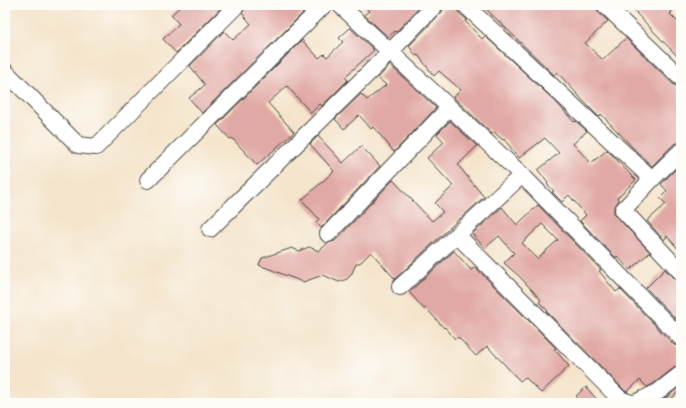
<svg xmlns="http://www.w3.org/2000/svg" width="686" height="408" viewBox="0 0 686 408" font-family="Mali,sans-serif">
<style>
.building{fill:#e1a9a5;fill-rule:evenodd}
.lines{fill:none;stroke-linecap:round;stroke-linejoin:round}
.minor-casing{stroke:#494743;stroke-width:18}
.minor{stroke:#fff;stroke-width:16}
</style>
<rect width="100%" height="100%" fill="#fdfcf7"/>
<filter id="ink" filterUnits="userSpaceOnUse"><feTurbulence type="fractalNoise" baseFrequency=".025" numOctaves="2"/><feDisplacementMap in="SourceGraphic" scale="8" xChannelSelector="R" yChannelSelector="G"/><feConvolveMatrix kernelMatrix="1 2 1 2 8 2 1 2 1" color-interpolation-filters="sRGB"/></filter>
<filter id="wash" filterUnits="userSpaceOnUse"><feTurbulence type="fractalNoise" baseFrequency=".012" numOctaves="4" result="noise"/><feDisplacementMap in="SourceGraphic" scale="16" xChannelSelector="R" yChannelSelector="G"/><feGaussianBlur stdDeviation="0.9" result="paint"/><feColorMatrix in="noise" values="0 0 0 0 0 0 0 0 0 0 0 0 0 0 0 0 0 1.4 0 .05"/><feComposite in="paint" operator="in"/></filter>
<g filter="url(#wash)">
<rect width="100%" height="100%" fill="#f4e4cb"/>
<g id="blocks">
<g class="building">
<polygon points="182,5 224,5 176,53 163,39 179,24 171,15"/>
<polygon points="246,5 301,5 306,10 202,113 189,98 205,85 190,66 224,31 233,40 251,24 242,13 246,8"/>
<polygon points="363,5 422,5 396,32 395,31 388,37 364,15 369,11"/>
<polygon points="444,5 456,5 458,12 467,20 465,21 482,39 485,36 556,102 574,122 576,121 587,131 573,144 591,163 607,150 636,180 617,198 619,200 614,208 614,213 616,216 650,252 630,270 617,256 616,258 580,221 586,215 569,195 562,202 552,192 554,191 547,184 548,183 538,170 559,153 545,138 519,158 504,139 503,140 494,132 492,134 453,97 461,90 439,71 434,76 418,55 416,56 409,46 442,12"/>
<polygon points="482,5 596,5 598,12 608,21 585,43 603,60 626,38 674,85 678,87 681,90 681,142 674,144 652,166 635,150 601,114 599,117 590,108 557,72 554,75"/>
<polygon points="630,5 666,5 672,12 670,14 681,25 681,60 636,13 637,13"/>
<polygon points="350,28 374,50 345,77 348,80 322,106 320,104 311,113 287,86 268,103 294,132 257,165 232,138 230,139 217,125 302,40 319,58 324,54 327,57 343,42 339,38"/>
<polygon points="390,65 436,108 394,152 381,136 373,127 371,129 359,115 344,129 335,119 361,94 367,100 386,85 378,78"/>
<polygon points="450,121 477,146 458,165 484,197 460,219 459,219 395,279 371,252 361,262 356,264 351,275 347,279 339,282 323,275 303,282 259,265 262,258 292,248 299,251 309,247 319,251 328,243 335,241 393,180 432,221 443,212 435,203 453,186 427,158 444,142 437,134"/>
<polygon points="318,136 343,163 361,146 380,166 321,228 316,222 319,219 302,200 334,171 310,144"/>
<polygon points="681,164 681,252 667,236 664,240 647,221 666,204 660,198 667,191 661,184"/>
<path d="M538,205l63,65 -2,1 17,21 4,-3 54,56 7,2v18l-6,2 -22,17 -6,3 -7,-7 -13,12 -2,-1 -78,-79 1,-1 -9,-9 2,-2 -21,-23 -16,-14 10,-10 -15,-17 -14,12 -13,-14 30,-27 14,17h2zM542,224l16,16 -21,19 -15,-16z"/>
<polygon points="454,251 471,270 475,267 556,348 554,349 569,366 541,393 525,377 520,381 487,346 476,356 458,337 455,339 445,327 444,328 426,308 424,309 409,292"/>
<polygon points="665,269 674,279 681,281 681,324 646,288"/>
<polygon points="681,386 681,388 668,403 663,400"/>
<polygon points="586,387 600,403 583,403 576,396"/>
</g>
</g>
</g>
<g filter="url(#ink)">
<use href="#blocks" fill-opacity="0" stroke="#494743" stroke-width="1"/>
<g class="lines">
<defs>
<g id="minor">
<polyline points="340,5 522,175 681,338"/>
<polyline points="465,5 652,179 623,210 681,272"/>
<polyline points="605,5 681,78"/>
<polyline points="5,71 78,145 96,147 237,5"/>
<polyline points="522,175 457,235 620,399 631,403"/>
<polyline points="652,179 681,151"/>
<polyline points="148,180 324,5"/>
<polyline points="210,229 390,52 435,5"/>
<polyline points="328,234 449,108"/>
<polyline points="400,287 457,235"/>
<polyline points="635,403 658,392 681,374"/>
</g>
</defs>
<use href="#minor" class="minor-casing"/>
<use href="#minor" class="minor"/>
</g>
</g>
<rect width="686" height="408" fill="none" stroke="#fdfcf7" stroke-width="20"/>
</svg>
